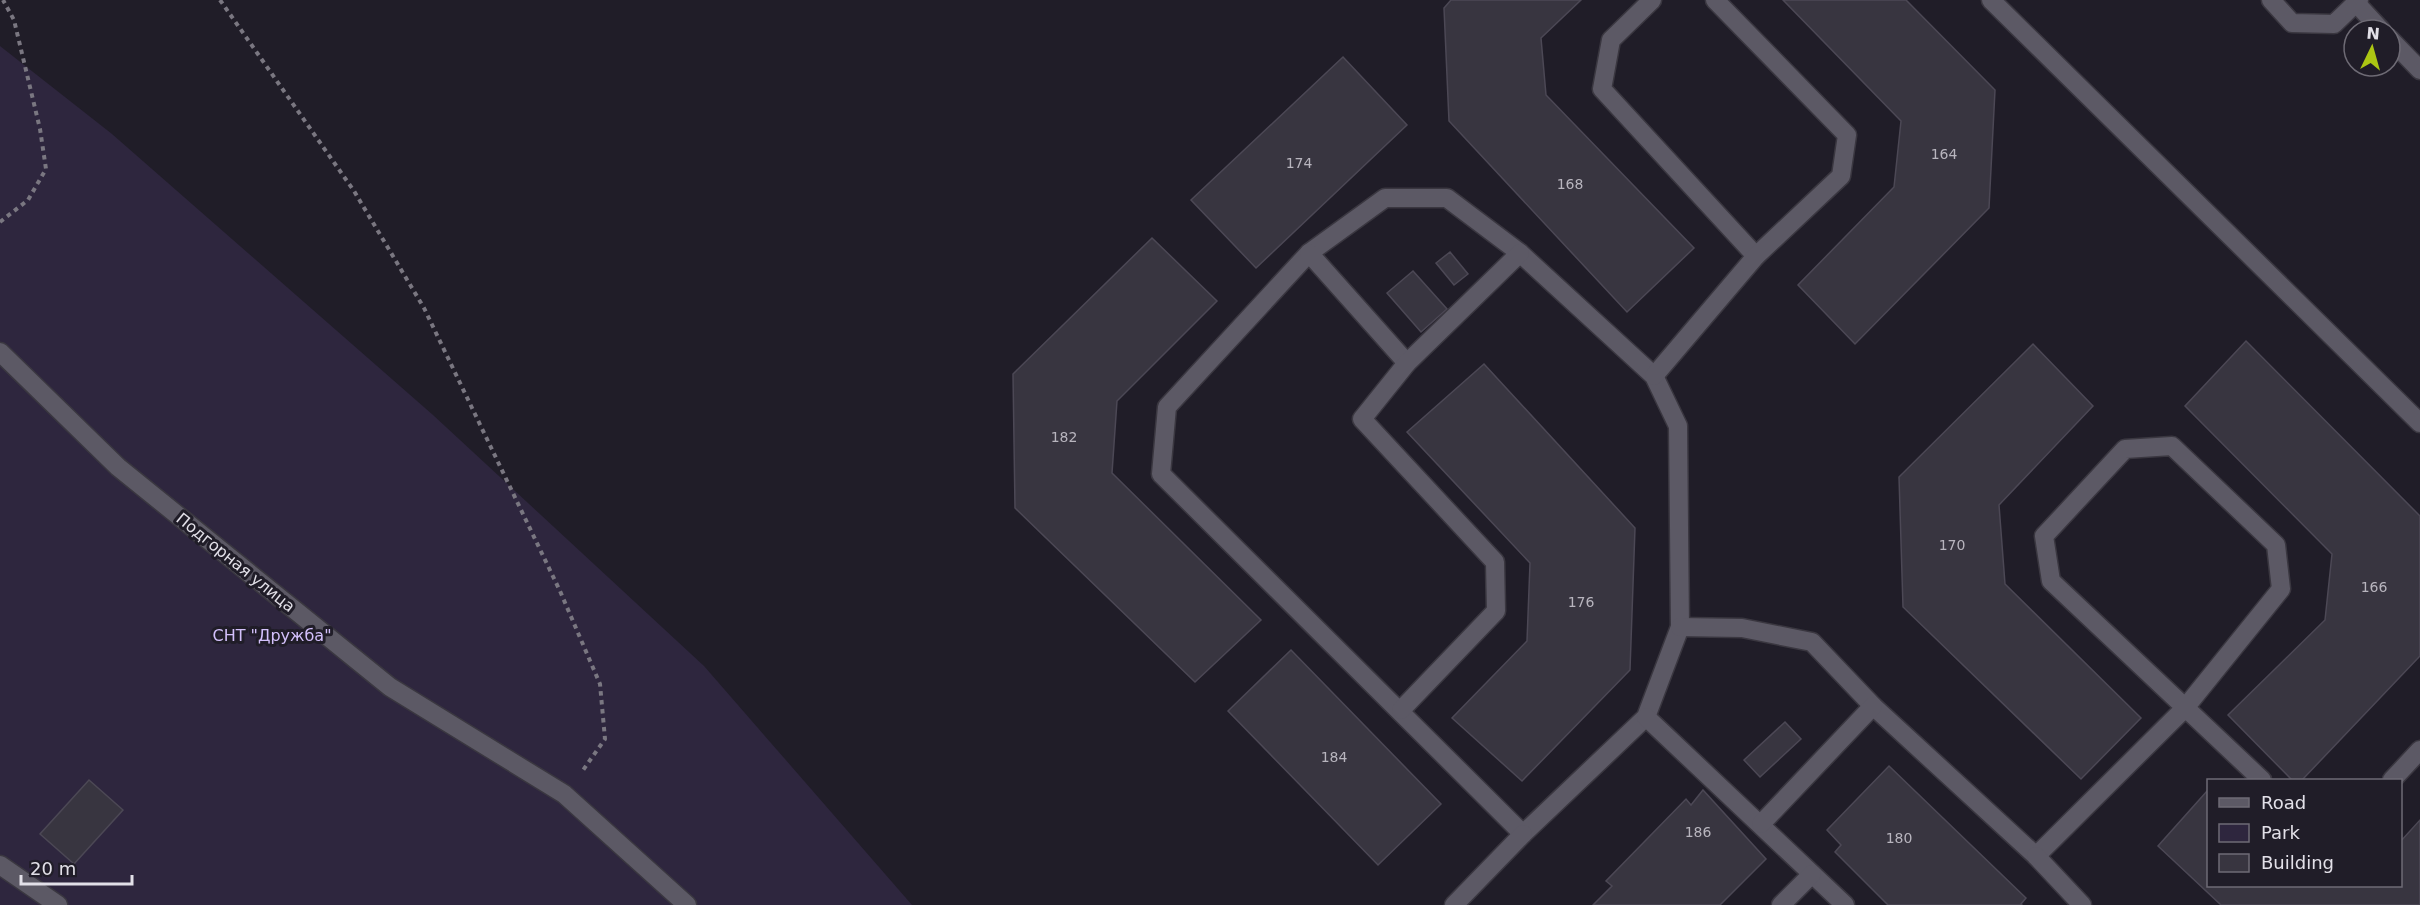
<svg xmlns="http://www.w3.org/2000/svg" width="2420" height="905" font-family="'DejaVu Sans',sans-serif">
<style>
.green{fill:#2e263e}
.building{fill:#383540;stroke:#4c4855;stroke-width:1.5}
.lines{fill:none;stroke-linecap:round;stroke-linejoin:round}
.minor-casing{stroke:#3a3740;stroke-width:21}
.path{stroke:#7a7781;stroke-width:4;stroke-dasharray:4.5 4.5;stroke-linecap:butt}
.minor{stroke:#5c5965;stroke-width:18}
.labels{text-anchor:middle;stroke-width:6;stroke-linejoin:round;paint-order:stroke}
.number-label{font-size:14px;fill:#b8b5be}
.street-label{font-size:16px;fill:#e2e0e8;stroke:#201d28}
.park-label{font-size:16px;fill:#d3c0fb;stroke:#201d28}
</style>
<rect width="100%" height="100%" fill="#201d28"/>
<path class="green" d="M0 46 112 134 433 415 704 666 912 905H0Z"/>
<g class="building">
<path d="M1451 0H1581L1541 38 1546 95 1694 248 1627 312 1449 121 1444 8Z"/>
<path d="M1783 0H1906L1995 90 1989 208 1855 344 1798 285 1894 187 1901 121Z"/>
<path d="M1343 57 1407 125 1256 268 1191 200Z"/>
<path d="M1152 238 1217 301 1117 401 1112 473 1261 620 1195 682 1015 508 1013 374Z"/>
<path d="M1450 252 1468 274 1454 285 1436 263Z"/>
<path d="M1413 271 1447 309 1421 332 1387 293Z"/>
<path d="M2246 341 2420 516V656L2302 780H2292L2228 715 2325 620 2332 554 2185 406Z"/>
<path d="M2033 344 2093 406 1999 505 2005 584 2141 718 2081 779 1903 607 1899 477Z"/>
<path d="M1484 364 1635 528 1630 670 1522 781 1452 718 1527 641 1530 563 1407 432Z"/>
<path d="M1291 650 1441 804 1378 865 1228 711Z"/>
<path d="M1785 722 1801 739 1760 777 1744 760Z"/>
<path d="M1889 766 2026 898 2021 904 2022 905H1888L1835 852 1841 845 1827 830Z"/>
<path d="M89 780 123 810 74 864 40 834Z"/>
<path d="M1703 790 1766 859 1720 905H1593L1612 886 1606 881 1686 799 1691 805Z"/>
<path d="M2208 790V886H2400V842L2420 820V905H2221L2158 846Z"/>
</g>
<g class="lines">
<defs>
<g id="minor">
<path d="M1652 0 1611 40 1602 89 1756 256"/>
<path d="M1991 0 2420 423"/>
<path d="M2271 0 2292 23 2334 24 2359 0"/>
<path d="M2356 3 2381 30"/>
<path d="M2390 39 2420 70"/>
<path d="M1385 198H1447L1520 253 1654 376 1678 426 1680 627 1646 717 1523 834 1161 474 1167 407 1309 253Z"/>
<path d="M1309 253 1407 363"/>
<path d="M0 352 118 467 390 687 564 794 687 905"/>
<path d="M1654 376 1756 256 1841 176 1847 135 1715 0"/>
<path d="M1680 627 1742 628 1812 642 1873 706 2036 856 2185 708 2281 589 2276 545 2172 446 2125 449 2044 536 2051 581 2262 780"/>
<path d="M1401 710 1496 611 1495 562 1362 419 1407 363 1520 253"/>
<path d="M1646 717 1845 905"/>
<path d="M2392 780 2420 750"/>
<path d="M1761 824 1873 706"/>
<path d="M2036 856 2082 905"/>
<path d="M0 865 58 905"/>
<path d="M1454 905 1523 834"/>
<path d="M1781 905 1812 874"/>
</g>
</defs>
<use href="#minor" class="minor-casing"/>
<g class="path">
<path d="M220 0 354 191 424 308 560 591 600 684 605 739 581 773"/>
<path d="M0 222 28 200 46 169 40 129 14 20 3 0"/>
</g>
<use href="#minor" class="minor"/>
</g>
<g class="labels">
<g class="number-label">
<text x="1944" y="159">164</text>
<text x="1299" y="168">174</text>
<text x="1570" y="189">168</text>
<text x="1064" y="442">182</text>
<text x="1952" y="550">170</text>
<text x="2374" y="592">166</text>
<text x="1581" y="607">176</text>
<text x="1334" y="762">184</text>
<text x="1698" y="837">186</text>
<text x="1899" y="843">180</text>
</g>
<g class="street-label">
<text transform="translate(236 562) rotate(39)" y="6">Подгорная улица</text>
</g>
<g class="park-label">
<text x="272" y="641">СНТ "Дружба"</text>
</g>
</g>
<rect x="2207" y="779" width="195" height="108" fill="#201d28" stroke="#6e6b75" stroke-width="1.5"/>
<rect x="2219" y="798" width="30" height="9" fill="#5c5965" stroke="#6e6b75" stroke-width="1.5"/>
<text x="2261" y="809" font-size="18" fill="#e2e0e8">Road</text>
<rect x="2219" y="824" width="30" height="18" fill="#2e263e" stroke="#6e6b75" stroke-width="1.5"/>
<text x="2261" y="839" font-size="18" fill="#e2e0e8">Park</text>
<rect x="2219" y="854" width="30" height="18" fill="#383540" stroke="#6e6b75" stroke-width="1.5"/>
<text x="2261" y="869" font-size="18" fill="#e2e0e8">Building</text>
<g transform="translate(2372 48) rotate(5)"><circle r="28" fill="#201d28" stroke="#6e6b75" stroke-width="1.5"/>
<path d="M0-4.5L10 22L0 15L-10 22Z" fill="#acc613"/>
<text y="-9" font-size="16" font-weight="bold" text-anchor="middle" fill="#e2e0e8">N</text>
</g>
<path d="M21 875v9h111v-9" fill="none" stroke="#e2e0e8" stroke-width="3"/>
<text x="30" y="875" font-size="18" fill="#e2e0e8" stroke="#201d28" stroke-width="4.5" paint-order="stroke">20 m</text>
</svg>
